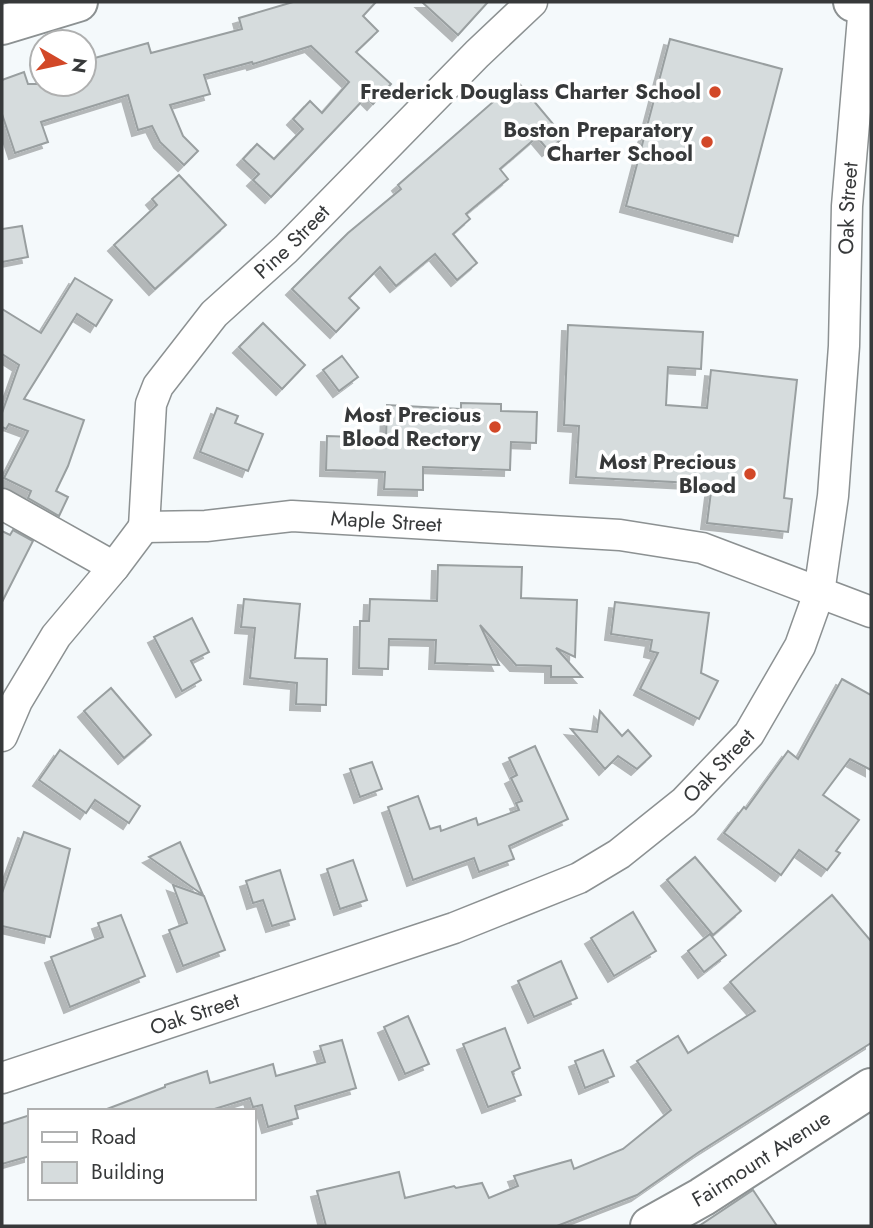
<svg xmlns="http://www.w3.org/2000/svg" width="873" height="1228" font-family="Jost,sans-serif">
<style>
.building{fill:#d6dcdd;stroke:#999fa0;stroke-width:2;filter:url(#shadow)}
.lines{fill:none;stroke-linecap:round;stroke-linejoin:round}
.street-casing{stroke:#8c9192;stroke-width:33}
.secondary-casing{stroke:#8c9192;stroke-width:42}
.primary-casing{stroke:#8c9192;stroke-width:42}
.street{stroke:#fff;stroke-width:30}
.secondary{stroke:#fff;stroke-width:38}
.primary{stroke:#fff;stroke-width:38}
.poi-dot{fill:#d24828;stroke:#fff;stroke-width:2.5}
.labels{text-anchor:middle;stroke-width:7;stroke-linejoin:round;paint-order:stroke}
.poi-label{font-size:21px;font-weight:bold;fill:#37393a;stroke:#fff;text-anchor:end}
.street-label{font-size:21px;fill:#37393a;stroke:#fff}
</style>
<defs>
<filter id="shadow"><feDropShadow dx="-6" dy="6" stdDeviation="0" flood-color="#0004"/></filter>
</defs>
<rect width="100%" height="100%" fill="#f4f9fb"/>
<g class="building">
<path d="M293 2H376L363 16 378 31 356 52 391 84 373 104 366 97 271 197 253 180 259 174 243 159 257 144 274 159 303 129 293 119 310 101 322 113 349 82 311 46 253 64 252 62 204 75 210 94 170 105 183 136 198 151 184 165 160 142 152 126 138 130 128 95 41 122 48 142 15 153 2 114V80L24 72 28 84H84V61L148 43 151 53 242 29 239 18Z"/>
<path d="M422 2H488L458 35Z"/>
<path d="M670 39 782 69 738 236 626 206Z"/>
<path d="M517 81 564 137 548 150 537 137 500 169 508 179 466 214 470 219 453 234 477 263 457 280 435 254 396 286 380 267 349 298 359 308 336 332 292 289 348 233 401 189 398 185Z"/>
<path d="M179 175 226 225 155 289 114 245 157 205 152 199Z"/>
<path d="M22 226 28 257 2 262V229Z"/>
<path d="M75 278 112 300 96 326 77 314 24 399 84 420 68 466 56 491 68 497 59 516 28 498 31 491 4 478 28 431 9 424 6 429 2 427V413L19 365 2 354V309L41 333Z"/>
<path d="M263 323 305 365 282 389 239 347Z"/>
<path d="M568 325 703 332 701 369 668 367 666 405 707 408 711 370 797 380 784 498 792 499 788 532 707 523 712 484 576 477 579 426 564 425Z"/>
<path d="M342 356 358 377 339 391 323 370Z"/>
<path d="M461 403 501 404V411L537 412 536 443 511 442 510 470 423 467V490L384 489 385 472 326 470 327 436 386 438 387 405 461 409Z"/>
<path d="M217 408 238 416 235 423 263 434 248 471 200 452Z"/>
<path d="M13 530 33 541 2 602V531L10 535Z"/>
<path d="M438 565 522 567 521 598 577 600 575 657 556 648 582 677H551V666L516 665 480 625 499 665 435 663 436 640 389 639 388 669 359 668 360 621H369L370 599 437 601Z"/>
<path d="M244 599 300 604 295 658 327 659 326 705 296 704 297 683 250 678 255 628 241 627Z"/>
<path d="M615 602 709 613 701 673 718 681 699 719 640 689 658 653 650 651 652 640 611 634Z"/>
<path d="M192 618 209 652 191 661 201 680 182 691 154 637Z"/>
<path d="M842 679 871 695V770L850 759 823 795 859 820 836 851 840 853 827 870 799 850 781 875 724 833 744 807 746 809 788 751 798 759Z"/>
<path d="M111 688 151 735 124 758 84 711Z"/>
<path d="M600 711 622 736 628 730 651 756 637 769 618 756 605 769 571 729 597 732Z"/>
<path d="M535 746 568 819 509 846 514 859 479 872 474 858 413 880 388 807 418 796 430 829 440 826 441 831 476 818 478 825 519 810 516 803 522 801 511 778 517 775 509 758Z"/>
<path d="M60 750 140 806 129 823 95 800 86 813 39 780Z"/>
<path d="M372 762 382 789 360 797 350 769Z"/>
<path d="M24 832 70 849 50 937 2 926V893Z"/>
<path d="M180 842 203 895 149 857Z"/>
<path d="M695 857 741 911 713 935 667 880Z"/>
<path d="M353 860 367 900 340 909 327 869Z"/>
<path d="M280 870 295 919 272 926 263 900 253 903 246 881Z"/>
<path d="M173 885 204 896 225 950 183 966 169 930 187 923Z"/>
<path d="M832 895 871 941V1043L699 1152 637 1195 557 1226H326L317 1191 399 1172 405 1198 454 1186 456 1188 482 1183 489 1198 518 1186 514 1176 571 1160 574 1169 623 1149 671 1110 637 1061 678 1036 688 1053 755 1011 730 982Z"/>
<path d="M633 912 656 951 614 976 591 938Z"/>
<path d="M121 915 145 976 70 1007 51 957 103 937 98 923Z"/>
<path d="M710 934 726 955 704 972 688 951Z"/>
<path d="M561 961 577 998 534 1017 518 981Z"/>
<path d="M408 1016 429 1064 405 1074 384 1027Z"/>
<path d="M505 1028 520 1068 512 1072 521 1095 488 1107 463 1044Z"/>
<path d="M342 1040 356 1088 295 1106 298 1118 268 1127 262 1105 253 1107 250 1098 208 1111H107V1109L165 1087V1085L207 1071 210 1083 273 1064 276 1076 325 1062 320 1046Z"/>
<path d="M603 1050 614 1076 585 1088 575 1061Z"/>
<path d="M30 1115V1156L2 1164V1124Z"/>
<path d="M753 1190 777 1226H699Z"/>
</g>
<g class="lines">
<defs>
<g id="street">
<path d="M2 504 114 567"/>
<path id="s1" d="M144 527 206 526 292 516 620 535 702 548 871 612"/>
<path id="s2" d="M144 527 151 404 158 386 214 314 286 249 477 54 532 2"/>
<path d="M2 736 17 701 56 636 114 567 144 527"/>
<path id="s3" d="M2 1078 454 928 579 878 619 854 684 802 749 734 800 646 819 593 833 496 844 346 847 206 864 5"/>
</g>
<g id="secondary">
<path d="M2 25 78 2"/>
<path id="s4" d="M650 1226 702 1197 871 1088"/>
</g>
<path id="primary" d="M853 2 871 7"/>
</defs>
<use href="#street" class="street-casing"/>
<use href="#secondary" class="secondary-casing"/>
<use href="#primary" class="primary-casing"/>
<use href="#street" class="street"/>
<use href="#secondary" class="secondary"/>
<use href="#primary" class="primary"/>
</g>
<g class="poi-dot">
<circle cx="715" cy="92" r="7"/>
<circle cx="707" cy="142" r="7"/>
<circle cx="495" cy="427" r="7"/>
<circle cx="750" cy="474" r="7"/>
</g>
<g class="labels">
<g class="poi-label">
<text x="701" y="99">Frederick Douglass Charter School</text>
<text x="693" y="137">Boston Preparatory<tspan x="693" dy="24">Charter School</tspan></text>
<text x="481" y="422">Most Precious<tspan x="481" dy="24">Blood Rectory</tspan></text>
<text x="736" y="469">Most Precious<tspan x="736" dy="24">Blood</tspan></text>
</g>
<g class="street-label">
<text dy="7" stroke="none"><textPath href="#s3" startOffset="1379">Oak Street</textPath></text>
<text dy="7" stroke="none"><textPath href="#s2" startOffset="340">Pine Street</textPath></text>
<text dy="7" stroke="none"><textPath href="#s1" startOffset="243">Maple Street</textPath></text>
<text dy="7" stroke="none"><textPath href="#s3" startOffset="791">Oak Street</textPath></text>
<text dy="7" stroke="none"><textPath href="#s3" startOffset="203">Oak Street</textPath></text>
<text dy="7" stroke="none"><textPath href="#s4" startOffset="130">Fairmount Avenue</textPath></text>
</g>
</g>
<rect width="873" height="1228" fill="none" stroke="#37393a" stroke-width="7"/>
<rect x="28" y="1109" width="228" height="91" fill="#ffffff" stroke="#afb0b0" stroke-width="2"/>
<rect x="42" y="1132" width="35" height="10" fill="#ffffff" stroke="#afb0b0" stroke-width="2"/>
<text x="91" y="1144" font-size="21" fill="#37393a">Road</text>
<rect x="42" y="1162" width="35" height="21" fill="#d6dcdd" stroke="#afb0b0" stroke-width="2"/>
<text x="91" y="1179" font-size="21" fill="#37393a">Building</text>
<g transform="translate(63 63) rotate(99)"><circle r="33" fill="#ffffff" stroke="#afb0b0" stroke-width="2"/>
<path d="M0-5L12 26L0 18L-12 26Z" fill="#d24828"/>
<text y="-10" font-size="19" font-weight="bold" text-anchor="middle" fill="#37393a">N</text>
</g>
</svg>
